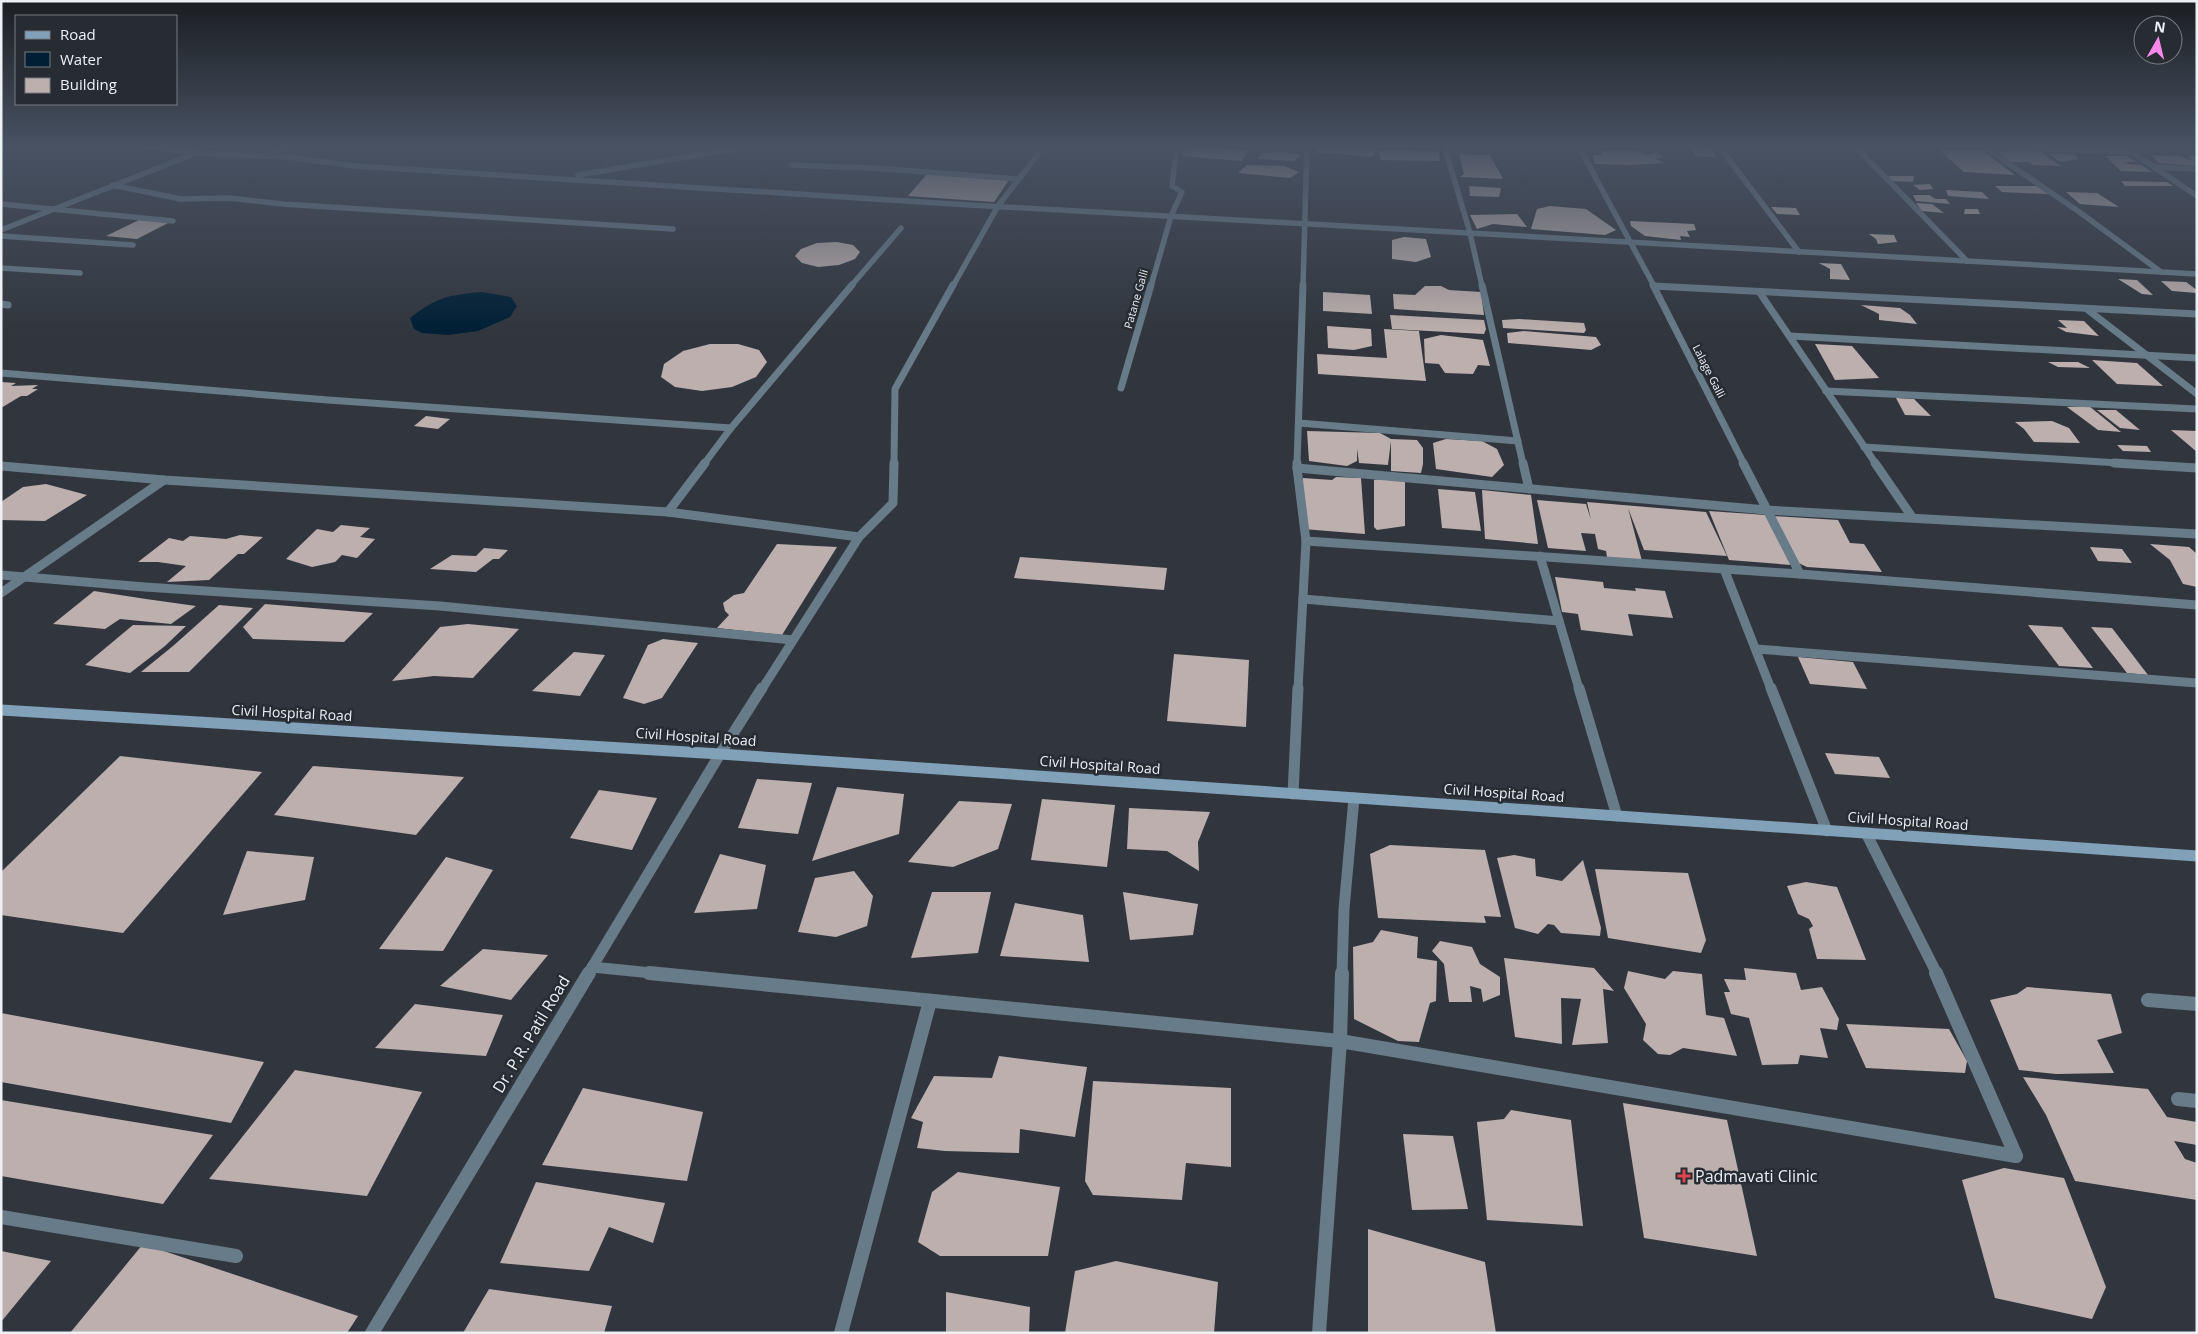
<svg xmlns="http://www.w3.org/2000/svg" width="2198" height="1334" font-family="'Open Sans',sans-serif">
<style>
.water{fill:#001f35}
.building{fill:#bcafad}
.lines{fill:none;stroke-linecap:round;stroke-linejoin:round}
.minor-far4{stroke:#677b89;stroke-width:5.5}
.minor-far3{stroke:#677b89;stroke-width:7}
.minor-far2{stroke:#677b89;stroke-width:9}
.minor-far1{stroke:#677b89;stroke-width:11}
.minor{stroke:#677b89;stroke-width:14}
.tertiary-far2{stroke:#677b89;stroke-width:5.5}
.tertiary-far1{stroke:#677b89;stroke-width:11}
.tertiary{stroke:#677b89;stroke-width:14}
.secondary{stroke:#81a1b8;stroke-width:11}
.health-dot{fill:#e0444e;stroke:#272c33;stroke-width:2}
.labels{text-anchor:middle;stroke-width:5;stroke-linejoin:round;paint-order:stroke}
.far-street-label{font-size:11px;fill:#edf0f5;stroke:#272c33}
.street-label{font-size:14px;fill:#edf0f5;stroke:#272c33}
.near-street-label{font-size:16px;fill:#edf0f5;stroke:#272c33}
.near-poi-label{font-size:16px;fill:#edf0f5;stroke:#272c33;text-anchor:start}
</style>
<rect width="100%" height="100%" fill="#31363e"/>
<path class="water" d="M482 292 511 297 517 306 510 317 478 331 448 335 422 333 414 329 410 318C437 297 448 295 482 292Z"/>
<g class="building">
<path d="M1321 145H1391V146L1376 149 1373 157 1317 152Z"/>
<path d="M1689 145H1711L1715 157 1696 156Z"/>
<path d="M1186 146 1222 148 1248 150 1242 161 1182 156Z"/>
<path d="M1394 150 1439 152 1440 161 1381 160 1378 152Z"/>
<path d="M1939 150H1982L2015 175 1964 172Z"/>
<path d="M1603 151H1637L1647 155 1657 152 1663 157 1656 159 1664 163 1632 165 1595 164 1593 155H1602Z"/>
<path d="M2017 151 2041 152 2061 166 2033 165 2029 162H2010L1998 152Z"/>
<path d="M1284 152 1301 155 1294 161 1258 159 1261 153Z"/>
<path d="M2055 153 2076 155 2079 159 2061 162 2048 154Z"/>
<path d="M1459 154 1490 155 1503 179 1460 177 1464 174Z"/>
<path d="M2151 155 2180 156 2190 160H2192L2187 156H2197V166L2159 163Z"/>
<path d="M2105 156H2126L2137 162H2123L2128 164 2141 165 2153 172 2121 171Z"/>
<path d="M1247 165 1284 166 1299 172 1290 178 1238 173Z"/>
<path d="M927 174 1009 180 994 202 908 196Z"/>
<path d="M1888 176H1914L1913 182 1892 181Z"/>
<path d="M2121 181 2167 182 2173 186H2125Z"/>
<path d="M1930 184 1933 189 1920 190 1913 185Z"/>
<path d="M1469 186 1501 188 1499 197 1470 196Z"/>
<path d="M1995 186H2037L2048 194 2002 192Z"/>
<path d="M1946 190 1982 192 1989 199 1948 196Z"/>
<path d="M2066 192 2097 193 2119 207 2080 204Z"/>
<path d="M1913 195H1929L1936 199H1946L1950 204 1916 201Z"/>
<path d="M1916 203 1932 204 1944 213 1922 211Z"/>
<path d="M1550 206 1586 209 1616 230 1605 235 1531 229 1537 209Z"/>
<path d="M1771 207 1796 208 1800 215 1777 214Z"/>
<path d="M1965 209H1978L1980 214H1964Z"/>
<path d="M1517 214 1527 227 1493 224 1477 229 1470 215Z"/>
<path d="M139 220 170 222 137 239 106 236Z"/>
<path d="M1630 221 1694 224 1696 230 1687 231 1690 237 1680 236 1681 240 1645 236 1631 226Z"/>
<path d="M1869 234 1894 235 1897 242 1878 244 1876 239Z"/>
<path d="M1404 237 1426 239 1431 257 1416 262 1392 259V240Z"/>
<path d="M837 242 853 245 860 252 855 259 839 265 818 267 802 263 795 256 801 249 817 243Z"/>
<path d="M1819 263 1841 264 1850 280 1830 279V269Z"/>
<path d="M2118 279 2137 280 2153 295 2142 294Z"/>
<path d="M2161 281 2186 282 2197 290V293L2172 291Z"/>
<path d="M1425 286H1441L1449 290 1481 292 1484 315 1394 309 1393 294 1415 295Z"/>
<path d="M1323 292 1370 295 1372 314 1323 311Z"/>
<path d="M1861 305 1900 308 1910 315 1917 324 1879 320V314Z"/>
<path d="M1390 315 1484 320 1486 329 1484 334 1392 329Z"/>
<path d="M1519 319 1584 323 1586 330 1584 333 1503 328 1502 320Z"/>
<path d="M2058 320 2084 321 2099 336 2066 332 2057 327 2067 328Z"/>
<path d="M1327 326 1371 329 1372 346 1354 350 1328 348Z"/>
<path d="M1384 329 1419 331 1426 381 1318 374 1317 354 1387 358Z"/>
<path d="M1524 331 1596 337 1601 345 1591 350 1508 343 1507 333Z"/>
<path d="M1441 335 1483 340 1490 366 1478 365 1473 374 1445 373 1439 364 1425 363 1424 339Z"/>
<path d="M710 344H738L759 350 767 362 756 377 732 387 702 391 675 387 661 377 664 364 683 351Z"/>
<path d="M1815 344 1852 346 1879 378 1835 380Z"/>
<path d="M2092 360 2137 363 2163 386 2117 384Z"/>
<path d="M2048 362H2078L2090 368 2058 367Z"/>
<path d="M1 382 16 383 11 386 38 385 32 389H38L27 396H21L1 408Z"/>
<path d="M1896 398 1914 399 1931 416 1905 415Z"/>
<path d="M2089 406 2121 432 2098 430 2067 407Z"/>
<path d="M2097 410H2116L2140 430 2120 428Z"/>
<path d="M426 416 450 419 438 429 414 426Z"/>
<path d="M2052 421 2069 428 2080 443 2034 442 2024 429 2015 422Z"/>
<path d="M2171 430 2197 431V452Z"/>
<path d="M1307 431 1380 433 1391 439 1417 440 1423 448V464L1421 473 1391 471V441L1388 465 1359 463 1357 449V461L1347 466 1309 461Z"/>
<path d="M1446 439 1482 441 1497 449 1504 465 1492 477 1436 469 1433 443Z"/>
<path d="M2117 445 2147 446 2151 452 2123 451Z"/>
<path d="M1336 477 1361 478 1365 534 1303 529V478L1332 480Z"/>
<path d="M1385 478 1405 480V526L1377 530 1374 527V480Z"/>
<path d="M46 484 87 495 45 521 1 520V502L23 487Z"/>
<path d="M1438 489 1475 492 1481 531 1442 528Z"/>
<path d="M1482 490 1531 495 1538 544 1485 539Z"/>
<path d="M1537 500 1586 504 1591 520 1587 502 1706 512 1727 556 1644 550 1628 508 1642 561 1607 557 1606 551 1598 549 1595 534 1581 533 1586 551 1548 548Z"/>
<path d="M1709 511 1766 515 1791 565 1729 560Z"/>
<path d="M1772 516 1838 520 1850 543 1864 544 1882 572 1807 567 1794 561Z"/>
<path d="M341 525 370 528 360 537 375 539 357 558 342 555 335 562 312 567 286 559 317 529 333 532Z"/>
<path d="M240 535 263 537 244 554H238L209 580 167 582 186 566 158 562H138L169 538 183 541 190 536 226 539Z"/>
<path d="M777 544 837 547 782 635 717 628 729 615 725 611 723 603 734 595 744 593Z"/>
<path d="M2150 544 2189 547 2197 554V587L2183 584 2170 560Z"/>
<path d="M2090 547 2122 549 2132 563 2098 561Z"/>
<path d="M484 548 508 550 499 559H493L476 572 430 569 452 555 476 556Z"/>
<path d="M1020 557 1167 568 1164 590 1014 578Z"/>
<path d="M1555 577 1603 582 1604 588 1636 591 1635 588 1665 591 1673 618 1628 614 1633 636 1581 630 1578 614 1562 612Z"/>
<path d="M94 591 146 599 196 606 171 624 120 619 105 629 53 624Z"/>
<path d="M265 604 373 613 344 642 253 639 243 627Z"/>
<path d="M219 605 253 608 189 672H141L173 646Z"/>
<path d="M468 624 519 629 473 678 434 676 392 681 440 627Z"/>
<path d="M133 625 186 626 165 646 130 673 85 665Z"/>
<path d="M2028 625 2062 627 2093 668 2059 666Z"/>
<path d="M2091 627 2112 628 2148 675 2127 673Z"/>
<path d="M663 639 698 643 662 698 644 704 623 698 648 645Z"/>
<path d="M574 652 605 655 580 696 532 691Z"/>
<path d="M1174 654 1249 660 1246 727 1167 721Z"/>
<path d="M1798 657 1853 662 1867 689 1810 684Z"/>
<path d="M1825 753 1879 757 1890 778 1835 774Z"/>
<path d="M120 756 262 772 123 933 1 915V872Z"/>
<path d="M313 766 464 777 416 835 274 815Z"/>
<path d="M757 779 812 783 798 834 738 828Z"/>
<path d="M837 787 904 794 899 834 812 861Z"/>
<path d="M599 790 657 798 632 850 570 838Z"/>
<path d="M1042 799 1115 805 1107 867 1031 860Z"/>
<path d="M959 801 1012 804 998 849 953 867 908 862Z"/>
<path d="M1129 808 1210 812 1198 842 1199 871 1167 851 1127 849Z"/>
<path d="M1390 845 1485 850 1501 917 1484 916 1486 923 1378 918 1370 854Z"/>
<path d="M247 851 314 857 305 900 223 915Z"/>
<path d="M720 854 766 865 757 909 694 913Z"/>
<path d="M1514 855 1535 859 1536 876 1562 881 1583 860 1601 928 1600 936 1561 933 1554 925 1548 924 1538 934 1515 928 1497 858Z"/>
<path d="M446 857 493 870 443 951 379 949Z"/>
<path d="M1595 869 1688 873 1706 940 1701 953 1608 938Z"/>
<path d="M854 871 873 896 867 926 836 937 798 932 815 878Z"/>
<path d="M1806 882 1837 887 1866 960 1817 959 1809 929 1813 926 1809 919 1798 914 1787 886Z"/>
<path d="M932 892H991L978 953 911 958Z"/>
<path d="M1123 892 1198 904 1193 935 1130 940Z"/>
<path d="M1015 903 1083 915 1089 962 1000 956Z"/>
<path d="M1381 930 1418 937 1417 958 1437 961 1436 1001 1430 1003 1419 1042 1398 1041 1354 1019 1353 947 1373 942Z"/>
<path d="M1440 941 1472 947 1480 964 1500 977V995L1483 1002 1481 989 1470 986 1472 1002H1449L1444 964 1432 951Z"/>
<path d="M483 949 548 955 511 1000 440 986Z"/>
<path d="M1504 958 1594 968 1614 991 1603 989 1608 1043 1572 1045 1581 999 1561 998 1562 1044 1515 1037Z"/>
<path d="M1744 968 1796 973 1801 990 1822 987 1839 1019 1837 1030 1820 1028 1828 1058 1800 1055 1798 1064 1762 1065 1749 1018 1731 1014 1724 992H1730L1724 979 1746 980Z"/>
<path d="M1628 971 1665 979 1673 971 1702 974 1706 1015 1724 1018 1737 1056 1683 1048 1670 1055 1658 1054 1643 1040 1646 1024 1624 988Z"/>
<path d="M2027 987 2111 994 2122 1033 2097 1040 2114 1073 2056 1074 2019 1070 1990 1000 2017 994Z"/>
<path d="M415 1004 503 1015 486 1056 375 1048Z"/>
<path d="M1 1013 264 1062 231 1123 1 1082Z"/>
<path d="M1846 1024 1949 1029 1967 1061 1965 1073 1866 1068Z"/>
<path d="M999 1056 1087 1067 1075 1137 1020 1129 1019 1153 945 1151 917 1148 923 1122 911 1118 934 1076 992 1078Z"/>
<path d="M295 1070 422 1092 367 1196 209 1179Z"/>
<path d="M2023 1077 2148 1089 2167 1117 2197 1122V1145L2174 1141 2185 1159 2197 1163V1200L2075 1181 2046 1115Z"/>
<path d="M1093 1081 1231 1088V1167L1186 1163 1182 1200 1093 1195 1085 1181Z"/>
<path d="M583 1088 703 1112 687 1181 542 1165Z"/>
<path d="M1 1100 213 1135 163 1204 1 1176Z"/>
<path d="M1623 1103 1727 1120 1757 1256 1644 1238Z"/>
<path d="M1511 1110 1571 1120 1583 1226 1487 1220 1477 1122 1504 1119Z"/>
<path d="M1403 1134 1453 1136 1468 1209 1412 1210Z"/>
<path d="M2004 1168 2064 1178 2106 1287 2092 1319 1995 1298 1962 1180Z"/>
<path d="M958 1172 1060 1187 1048 1256H940L918 1242 932 1192Z"/>
<path d="M536 1182 665 1203 653 1243 609 1227 589 1271 500 1263Z"/>
<path d="M1368 1229 1485 1262 1496 1333H1368Z"/>
<path d="M143 1244 358 1316 347 1333H70Z"/>
<path d="M1 1251 51 1261 1 1322Z"/>
<path d="M1116 1261 1218 1282 1214 1333H1065L1075 1271Z"/>
<path d="M489 1289 612 1306 604 1333H463Z"/>
<path d="M946 1292 1030 1307 1029 1333H946Z"/>
</g>
<g class="lines">
<g class="minor-far4">
<path d="M1444 145 1470 233 1482 286"/>
<path d="M1578 145 1654 286"/>
<path d="M1718 145 1799 252"/>
<path d="M1854 145 1967 261"/>
<path d="M1944 145 2131 152"/>
<path d="M1981 145 2078 211 2161 272"/>
<path d="M2127 149 2197 196"/>
<path d="M267 156 293 145"/>
<path d="M791 165 873 168 1019 179"/>
<path d="M2154 167 2197 169"/>
<path d="M112 185 181 199 230 198 283 204 673 229"/>
<path d="M1 204 173 221"/>
<path d="M1 236 133 245"/>
<path d="M1 268 80 273"/>
<path d="M851 286 901 228"/>
<path d="M953 286 998 206 1045 145"/>
<path d="M1151 286 1171 216 1182 192 1172 186 1177 145"/>
<path d="M1303 286 1307 145"/>
<path d="M1654 286H1661"/>
</g>
<g class="minor-far3">
<path d="M1482 285 1523 464"/>
<path d="M1653 285 1744 464"/>
<path d="M1654 286 2197 314"/>
<path d="M1760 293 1876 464"/>
<path d="M1 304 8 305"/>
<path d="M2088 310 2197 394"/>
<path d="M1790 336 2197 358"/>
<path d="M1 373 328 400 731 428"/>
<path d="M1121 388 1151 285"/>
<path d="M1826 391 2197 409"/>
<path d="M1299 423 1518 441"/>
<path d="M1864 447 2134 464"/>
<path d="M704 464 731 428 852 285"/>
<path d="M894 464 895 389 953 285"/>
<path d="M1297 464 1303 285"/>
</g>
<g class="minor-far2">
<path d="M1297 463V468L1766 510 2197 534"/>
<path d="M1523 463 1529 489"/>
<path d="M1743 463 1800 574"/>
<path d="M1875 463 1912 517"/>
<path d="M2114 463 2197 468"/>
<path d="M1 466 164 480 668 512 859 537 893 503 894 463"/>
<path d="M1297 468 1306 541 1298 689"/>
<path d="M668 512 705 463"/>
<path d="M1306 541 1800 574 2197 605"/>
<path d="M1540 556 1579 689"/>
<path d="M1724 569 1771 689"/>
<path d="M1 575 145 587 440 606 793 640"/>
<path d="M1 593 164 480"/>
<path d="M1303 599 1559 621"/>
<path d="M1756 649 2197 683"/>
<path d="M762 689 859 537"/>
</g>
<g class="minor-far1">
<path d="M1579 688 1617 816"/>
<path d="M1771 688 1827 831"/>
<path d="M720 754 762 688"/>
<path d="M1293 794 1298 688"/>
<path d="M1866 833 1937 974"/>
<path d="M592 967 662 974"/>
</g>
<g class="minor">
<path d="M649 973 1340 1041 2016 1156"/>
<path d="M1936 973 2016 1156"/>
<path d="M2148 1000 2197 1004"/>
<path d="M2178 1099 2197 1101"/>
<path d="M1 1217 236 1256"/>
<path d="M841 1333 930 1001"/>
</g>
<g class="tertiary-far2">
<path d="M133 145 193 152"/>
<path d="M185 145 196 153 288 157 355 166 953 204 2197 274"/>
<path d="M578 175 757 145"/>
<path d="M1 230 196 153"/>
</g>
<g class="tertiary-far1">
<path d="M588 974 720 754"/>
<path d="M1342 974 1344 909 1354 798"/>
</g>
<g class="tertiary">
<path d="M372 1333 589 973"/>
<path d="M1319 1333 1340 1041 1342 973"/>
</g>
<path class="secondary" d="M1 710 720 754 2197 856"/>
</g>
<linearGradient id="sky" x2="0" y2="1"><stop stop-color="#1b1e22"/><stop offset="0.44" stop-color="#485263"/><stop offset="1" stop-color="#485263" stop-opacity="0"/></linearGradient>
<rect width="2198" height="332" fill="url(#sky)"/>
<path class="health-dot" d="M1681.5 1168.5h5v5h5v5h-5v5h-5v-5h-5v-5h5z"/>
<g class="labels">
<g class="far-street-label">
<text transform="translate(1136 299) rotate(-74)" y="4">Patane Galli</text>
<text transform="translate(1709 371) rotate(63)" y="4">Lalage Galli</text>
</g>
<g class="street-label">
<text transform="translate(292 713) rotate(3)" y="5">Civil Hospital Road</text>
<text transform="translate(696 737) rotate(4)" y="5">Civil Hospital Road</text>
<text transform="translate(1100 765) rotate(4)" y="5">Civil Hospital Road</text>
<text transform="translate(1504 793) rotate(4)" y="5">Civil Hospital Road</text>
<text transform="translate(1908 821) rotate(4)" y="5">Civil Hospital Road</text>
</g>
<g class="near-street-label">
<text transform="translate(531 1034) rotate(-59)" y="6">Dr. P.R. Patil Road</text>
</g>
<g class="near-poi-label">
<text x="1695" y="1182">Padmavati Clinic</text>
</g>
</g>
<rect width="2198" height="1334" fill="none" stroke="#edf0f5" stroke-width="5"/>
<rect x="15" y="15" width="162" height="90" fill="#272c33" stroke="#767a81"/>
<rect x="25" y="31" width="25" height="8" fill="#81a1b8" stroke="#767a81"/>
<text x="60" y="40" font-size="15" fill="#edf0f5">Road</text>
<rect x="25" y="52" width="25" height="15" fill="#001f35" stroke="#767a81"/>
<text x="60" y="65" font-size="15" fill="#edf0f5">Water</text>
<rect x="25" y="78" width="25" height="15" fill="#bcafad" stroke="#767a81"/>
<text x="60" y="90" font-size="15" fill="#edf0f5">Building</text>
<g transform="translate(2158 40) rotate(8)"><circle r="24" fill="#272c33" stroke="#767a81"/>
<path d="M0-4L9 19L0 12L-9 19Z" fill="#f888eb"/>
<text y="-8" font-size="14" font-weight="bold" text-anchor="middle" fill="#edf0f5">N</text>
</g>
</svg>
